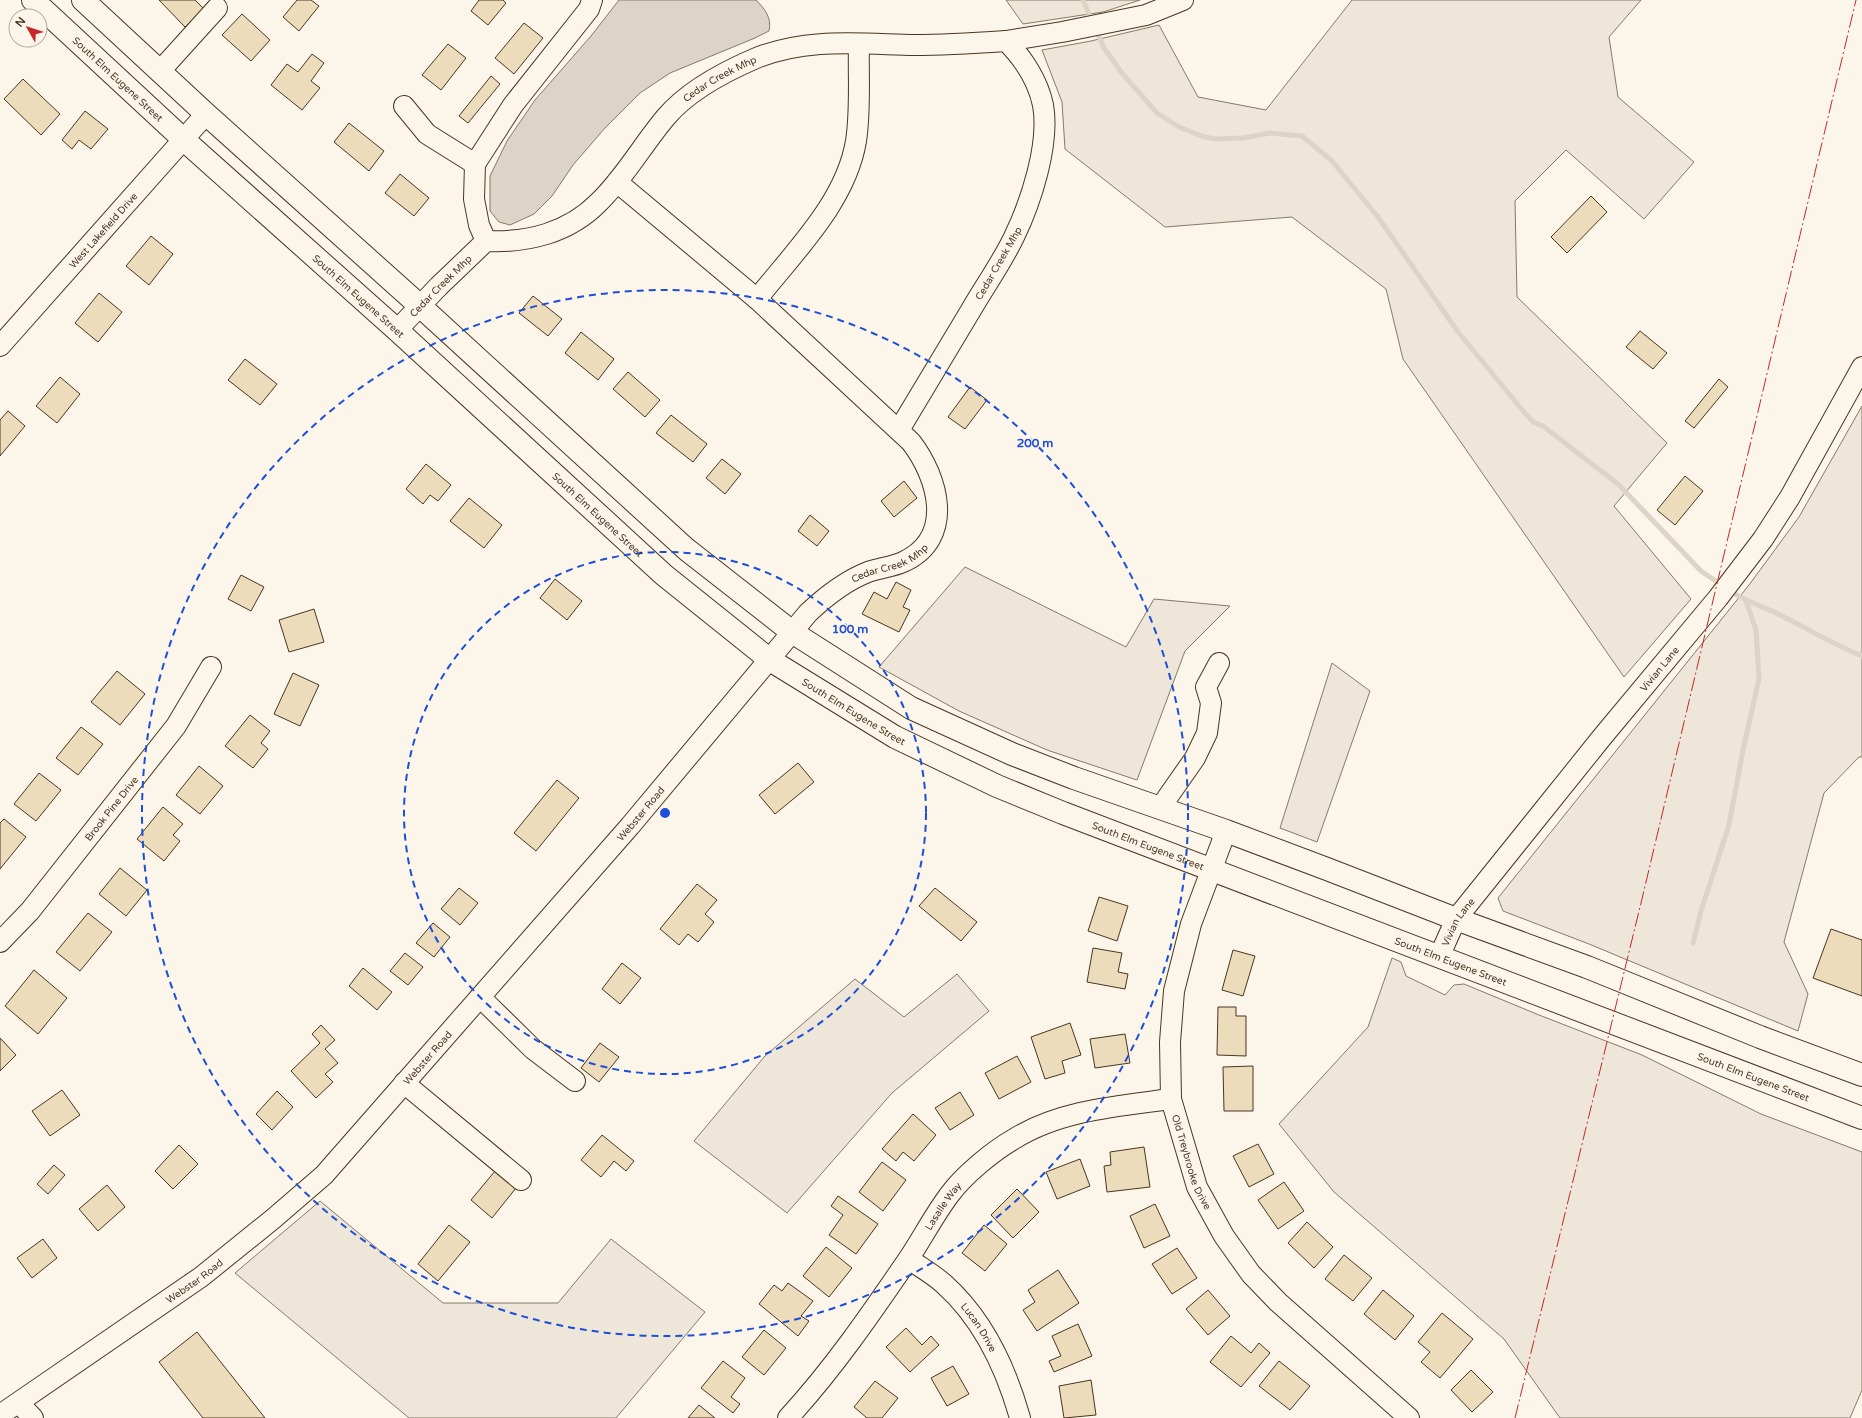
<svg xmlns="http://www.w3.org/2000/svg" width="1862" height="1418" font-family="'Varela Round',sans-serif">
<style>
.green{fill:#ede6d9;stroke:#887966}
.water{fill:#dcd4c6;stroke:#887966}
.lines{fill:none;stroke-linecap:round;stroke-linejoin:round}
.stream{stroke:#dcd4c6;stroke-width:5}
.building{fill:#ecdcbc;stroke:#4a3520}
.minor-casing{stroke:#4a3520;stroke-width:22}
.major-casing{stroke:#4a3520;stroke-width:24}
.minor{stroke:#fbf6e9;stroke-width:20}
.major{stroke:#fbf6e9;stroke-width:22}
.power{stroke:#c62828;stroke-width:1;stroke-dasharray:14 3 2 3;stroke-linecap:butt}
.ring{fill:none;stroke:#1d4ed8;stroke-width:2;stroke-dasharray:7 5}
.labels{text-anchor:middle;stroke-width:3;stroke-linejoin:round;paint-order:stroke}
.street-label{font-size:10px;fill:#4a3520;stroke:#fbf6e9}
.centre{fill:#1d4ed8;stroke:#fbf6e9;stroke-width:2}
.ring-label{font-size:12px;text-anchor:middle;font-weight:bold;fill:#1d4ed8;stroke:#fbf6e9;stroke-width:3;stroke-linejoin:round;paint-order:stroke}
</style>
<rect width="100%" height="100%" fill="#fbf6e9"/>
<g class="green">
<path d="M1006 0H1140L1103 12 1023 24Z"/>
<path d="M1352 0H1641L1609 37 1618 97 1694 162 1644 219 1566 150 1515 201 1517 297 1667 443 1614 506 1691 599 1624 677 1403 359 1386 289 1292 217 1165 227 1065 149 1062 102 1042 50 1091 41 1159 25 1198 97 1266 110Z"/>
<path d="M1862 406V757H1859L1824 793 1784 942 1808 994 1798 1031 1589 944 1503 911 1498 898 1749 585 1799 517Z"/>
<path d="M965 567 1126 647 1154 599 1230 606 1185 651 1137 780 1047 750 959 711 879 667Z"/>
<path d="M1332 663 1370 691 1317 842 1280 828Z"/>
<path d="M1392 958 1401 962 1406 976 1445 995 1454 985 1464 984 1539 1015 1642 1055 1761 1114 1862 1152V1390L1850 1418H1560L1504 1339 1334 1192 1279 1124 1368 1027Z"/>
<path d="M957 974 989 1011 892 1093 787 1213 694 1141 765 1056 855 979 904 1017Z"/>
<path d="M320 1201 443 1303H558L611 1239 705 1312 616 1418H409L235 1273Z"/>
</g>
<path class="water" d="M619 0H756C765 9 772 18 769 31L755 38 670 73 640 93 605 128 573 165 552 196 534 214 510 225 499 222 490 211V176L507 141 535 100 591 36Z"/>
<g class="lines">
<g class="stream">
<path d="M1083 0 1092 21"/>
<path d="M1096 30 1104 48 1121 72 1157 113 1179 127 1204 137 1216 139 1243 138 1270 133 1302 136 1332 161 1378 217 1458 332 1524 412 1533 422 1543 426 1619 485 1701 571 1723 586"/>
<path d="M1729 590C1744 601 1760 605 1776 613 1805 627 1832 644 1862 656"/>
<path d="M1693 943 1701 911 1729 825 1743 750 1759 679 1756 630 1746 601"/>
</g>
</g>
<g class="building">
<path d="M159 0H195L204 9 185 27Z"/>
<path d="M297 0H311L319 6 299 31 283 17Z"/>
<path d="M479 0H503L506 3 488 25 471 11Z"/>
<path d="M242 14 270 40 251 61 222 35Z"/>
<path d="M524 23 543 38 514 74 495 58Z"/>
<path d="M448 44 466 58 441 90 422 75Z"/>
<path d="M312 54 324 63 311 81 320 88 302 110 271 85 287 64 298 72Z"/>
<path d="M491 76 500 84 468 123 459 116Z"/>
<path d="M23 79 60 114 41 135 4 99Z"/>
<path d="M85 111 108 129 91 149 79 140 72 149 62 140Z"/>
<path d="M349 123 384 151 369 171 334 142Z"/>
<path d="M400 174 429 198 414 216 385 193Z"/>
<path d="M1591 196 1607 212 1567 253 1551 237Z"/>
<path d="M151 236 173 254 149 285 126 266Z"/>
<path d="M99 293 122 312 98 342 75 323Z"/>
<path d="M533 296 562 319 548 336 519 313Z"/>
<path d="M1640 331 1667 353 1653 369 1626 347Z"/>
<path d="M581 332 614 359 598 380 565 353Z"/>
<path d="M245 359 277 384 260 405 228 380Z"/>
<path d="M628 372 660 400 645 417 613 389Z"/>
<path d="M60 377 80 394 57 423 36 406Z"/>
<path d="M1719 379 1728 387 1694 428 1685 421Z"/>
<path d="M970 387 987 400 965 429 948 417Z"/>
<path d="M8 411 25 426 0 456V420Z"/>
<path d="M671 415 707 444 693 462 656 433Z"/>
<path d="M722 459 741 474 725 494 706 478Z"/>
<path d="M426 464 451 485 438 501 430 495 423 504 406 489Z"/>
<path d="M1685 476 1703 491 1675 525 1657 510Z"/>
<path d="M904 481 917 498 894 517 881 501Z"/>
<path d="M469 498 502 525 484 548 450 521Z"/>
<path d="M810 515 829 531 817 546 798 531Z"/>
<path d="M241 575 264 587 251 611 228 599Z"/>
<path d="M555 579 582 601 567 620 540 598Z"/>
<path d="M896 582 911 590 903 607 910 610 899 632 862 614 874 592 887 599Z"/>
<path d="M314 609 324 642 289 652 279 620Z"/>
<path d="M117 671 145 694 120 725 91 702Z"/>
<path d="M293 673 319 685 300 726 274 714Z"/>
<path d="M250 715 270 731 261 743 268 749 253 768 225 746Z"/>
<path d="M81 727 103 744 78 775 56 758Z"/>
<path d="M798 763 814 782 775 814 759 795Z"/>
<path d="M199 766 223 786 200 814 176 795Z"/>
<path d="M39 773 61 790 36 821 14 804Z"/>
<path d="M557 780 579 798 536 851 514 833Z"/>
<path d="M163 807 183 824 173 835 180 841 164 861 137 839Z"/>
<path d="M4 819 26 837 0 869V823Z"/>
<path d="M120 868 147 890 126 916 99 894Z"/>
<path d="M697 884 717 900 705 914 714 922 698 942 688 934 679 945 660 929Z"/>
<path d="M459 888 478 903 460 925 441 909Z"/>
<path d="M935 888 977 922 961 941 919 906Z"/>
<path d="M1099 897 1128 906 1117 941 1088 931Z"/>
<path d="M88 913 112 932 80 971 56 952Z"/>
<path d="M433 923 450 937 434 957 416 943Z"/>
<path d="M1831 929 1862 940V996L1813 978Z"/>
<path d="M1093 948 1122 953 1118 972 1128 974 1125 989 1087 982Z"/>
<path d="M1233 950 1255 956 1243 996 1222 990Z"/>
<path d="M405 953 423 967 408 985 390 971Z"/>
<path d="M622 963 641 978 620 1004 602 989Z"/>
<path d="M363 968 392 992 377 1010 349 986Z"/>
<path d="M34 970 67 998 38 1034 5 1006Z"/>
<path d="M1218 1007H1236V1016H1246V1056L1217 1055Z"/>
<path d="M1070 1023 1081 1055 1062 1061 1065 1073 1045 1079 1031 1037Z"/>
<path d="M321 1025 335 1040 325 1049 338 1063 325 1074 333 1082 316 1098 291 1071 320 1043 312 1034Z"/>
<path d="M1125 1034 1130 1063 1095 1068 1090 1039Z"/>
<path d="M0 1038 16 1055 0 1071Z"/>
<path d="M600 1043 619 1057 599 1082 581 1068Z"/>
<path d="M1017 1056 1031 1082 999 1099 985 1073Z"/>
<path d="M1253 1066V1111H1224L1223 1067Z"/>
<path d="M62 1090 80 1115 50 1136 32 1111Z"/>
<path d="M277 1091 293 1107 272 1130 256 1114Z"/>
<path d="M960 1092 974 1115 950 1130 935 1108Z"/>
<path d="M913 1114 936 1135 914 1161 903 1152 896 1161 882 1149Z"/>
<path d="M602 1135 634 1161 626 1171 614 1161 601 1177 581 1160Z"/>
<path d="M1258 1144 1274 1174 1249 1187 1233 1156Z"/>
<path d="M179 1145 198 1164 173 1189 155 1171Z"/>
<path d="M1144 1147 1150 1187 1107 1192 1104 1166 1111 1165 1110 1152Z"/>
<path d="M1080 1159 1090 1186 1057 1199 1046 1172Z"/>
<path d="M882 1162 906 1180 883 1211 859 1192Z"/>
<path d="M54 1165 65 1175 48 1194 37 1184Z"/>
<path d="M495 1171 516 1188 492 1218 471 1200Z"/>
<path d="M1284 1182 1304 1211 1278 1229 1258 1200Z"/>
<path d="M107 1185 125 1207 98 1231 79 1209Z"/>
<path d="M1017 1189 1039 1212 1013 1238 991 1215Z"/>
<path d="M838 1196 878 1224 856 1254 829 1235 843 1215 831 1206Z"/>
<path d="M1155 1204 1170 1236 1144 1248 1130 1216Z"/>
<path d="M1307 1222 1333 1247 1314 1268 1288 1243Z"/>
<path d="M449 1225 470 1242 438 1281 418 1264Z"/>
<path d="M984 1225 1007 1244 985 1271 962 1253Z"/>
<path d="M43 1239 57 1258 32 1278 17 1258Z"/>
<path d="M826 1247 852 1268 829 1297 803 1276Z"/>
<path d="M1177 1248 1197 1278 1172 1294 1152 1264Z"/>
<path d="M1344 1255 1372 1278 1353 1301 1325 1279Z"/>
<path d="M1058 1270 1079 1303 1037 1331 1023 1310 1035 1302 1028 1290Z"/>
<path d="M788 1283 813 1301 801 1316 809 1321 798 1336 759 1304 774 1285 782 1291Z"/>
<path d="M1208 1290 1230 1316 1208 1335 1186 1309Z"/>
<path d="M1383 1290 1414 1316 1395 1340 1364 1314Z"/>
<path d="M1442 1313 1473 1339 1440 1378 1421 1362 1430 1352 1418 1342Z"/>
<path d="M1078 1324 1092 1356 1054 1372 1049 1361 1061 1356 1052 1336Z"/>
<path d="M906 1328 922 1345 931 1336 939 1345 910 1372 886 1347Z"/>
<path d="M764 1330 786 1348 764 1375 742 1357Z"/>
<path d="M197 1332 265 1418H203L159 1362Z"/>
<path d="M1231 1336 1251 1353 1259 1343 1270 1353 1241 1387 1210 1362Z"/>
<path d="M723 1361 745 1378 731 1397 740 1404 733 1413 701 1388Z"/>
<path d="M1279 1361 1310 1386 1290 1410 1259 1386Z"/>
<path d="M953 1366 969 1394 947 1406 931 1378Z"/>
<path d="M1471 1370 1493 1392 1472 1412 1451 1390Z"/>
<path d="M1091 1380 1096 1415 1064 1418 1059 1386Z"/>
<path d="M875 1381 898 1398 882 1418H867L854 1407Z"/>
<path d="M699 1405 715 1418H688Z"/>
</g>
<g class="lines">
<defs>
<g id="minor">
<path d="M1006 41 1062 32 1146 15 1183 0"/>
<path d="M160 71 217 8"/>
<path d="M404 106 427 134 475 164"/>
<path d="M486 241 479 225 474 199 475 164 513 105 589 9 592 0"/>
<path d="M757 299C794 252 846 202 856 141 861 109 858 76 859 44"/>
<path id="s1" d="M397 330 439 286 486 241C527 243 569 233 599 202 625 177 643 144 666 117 688 91 724 72 754 59 806 37 861 44 915 45 945 45 976 43 1006 41 1023 58 1038 81 1043 105 1050 144 1031 202 1014 237 1002 262 985 286 971 310 947 350 923 390 899 430"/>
<path id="s2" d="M0 346 206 114"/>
<path d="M1160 808 1195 758 1207 733 1211 703 1206 687 1219 663"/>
<path id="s3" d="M1226 831 1191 924 1174 991 1170 1042 1171 1099 1197 1187 1224 1236 1251 1274 1278 1302 1409 1418"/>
<path id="s4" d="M0 942 30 911 176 726 211 667"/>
<path id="s5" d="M1439 957 1456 919 1603 736 1718 598 1763 539 1790 497 1862 367"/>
<path d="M480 997 533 1049 575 1081"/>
<path d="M404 1083 521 1180"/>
<path id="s6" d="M909 1259C920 1267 933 1274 944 1284 983 1319 1006 1368 1020 1418"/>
<path d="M19 1403 33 1418"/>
<path id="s7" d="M0 1415 201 1277 273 1219 324 1175 630 826 808 613C826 596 845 581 868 572 880 568 892 567 903 562 956 538 938 477 911 442L757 299 617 182"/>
<path id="s8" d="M788 1418C833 1369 870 1315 907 1261 922 1239 934 1215 950 1194 964 1175 993 1151 1014 1139 1060 1110 1119 1106 1171 1099"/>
</g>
<g id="major">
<path id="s9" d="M33 0 183 139 397 330 664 575 770 660 895 737 997 786 1063 813 1862 1118"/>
<path d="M83 0 206 114 419 305 686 549 792 632 911 708 1012 754 1074 778 1226 831 1327 869 1456 919 1587 967 1760 1037 1862 1075"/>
</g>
</defs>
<use href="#minor" class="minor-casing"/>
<use href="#major" class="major-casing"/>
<use href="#minor" class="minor"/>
<use href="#major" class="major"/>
<path class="power" d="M1515 1418 1641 903 1856 0"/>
</g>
<g class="ring">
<circle cx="665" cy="813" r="261"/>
<circle cx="665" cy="813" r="523"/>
</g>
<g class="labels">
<g class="street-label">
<text dy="4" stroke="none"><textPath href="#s9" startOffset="116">South Elm Eugene Street</textPath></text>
<text dy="4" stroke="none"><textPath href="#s1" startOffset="424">Cedar Creek Mhp</textPath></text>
<text dy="4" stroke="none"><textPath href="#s2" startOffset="155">West Lakefield Drive</textPath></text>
<text transform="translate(998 263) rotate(-60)" y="4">Cedar Creek Mhp</text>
<text dy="4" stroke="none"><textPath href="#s1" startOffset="62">Cedar Creek Mhp</textPath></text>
<text dy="4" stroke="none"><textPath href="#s9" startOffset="440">South Elm Eugene Street</textPath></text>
<text dy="4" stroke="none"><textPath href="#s9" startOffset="764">South Elm Eugene Street</textPath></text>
<text dy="4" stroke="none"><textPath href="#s7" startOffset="1242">Cedar Creek Mhp</textPath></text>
<text dy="4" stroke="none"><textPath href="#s5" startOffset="364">Vivian Lane</textPath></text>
<text dy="4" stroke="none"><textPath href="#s9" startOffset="1088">South Elm Eugene Street</textPath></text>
<text dy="4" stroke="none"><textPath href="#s4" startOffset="174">Brook Pine Drive</textPath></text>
<text dy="4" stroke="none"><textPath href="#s7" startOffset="884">Webster Road</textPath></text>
<text dy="4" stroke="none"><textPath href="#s9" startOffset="1412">South Elm Eugene Street</textPath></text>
<text dy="4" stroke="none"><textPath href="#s5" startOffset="40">Vivian Lane</textPath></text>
<text dy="4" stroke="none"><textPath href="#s9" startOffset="1736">South Elm Eugene Street</textPath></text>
<text dy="4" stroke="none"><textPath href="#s7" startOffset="560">Webster Road</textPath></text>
<text dy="4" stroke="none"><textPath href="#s9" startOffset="2060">South Elm Eugene Street</textPath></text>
<text dy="4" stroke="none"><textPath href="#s3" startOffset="343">Old Treybrooke Drive</textPath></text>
<text dy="4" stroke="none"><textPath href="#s8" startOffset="263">Lasalle Way</textPath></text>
<text dy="4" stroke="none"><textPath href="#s7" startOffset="236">Webster Road</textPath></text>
<text dy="4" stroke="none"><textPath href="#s6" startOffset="99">Lucan Drive</textPath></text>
</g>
</g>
<circle cx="665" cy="813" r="6" class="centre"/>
<g class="ring-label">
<text x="1035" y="447">200 m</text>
<text x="850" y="633">100 m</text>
</g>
<g transform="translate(28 28) rotate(309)"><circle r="19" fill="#fbf6e9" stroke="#b4a999"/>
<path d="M0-3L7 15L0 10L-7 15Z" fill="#c62828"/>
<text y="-6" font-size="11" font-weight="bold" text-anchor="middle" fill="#4a3520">N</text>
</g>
</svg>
